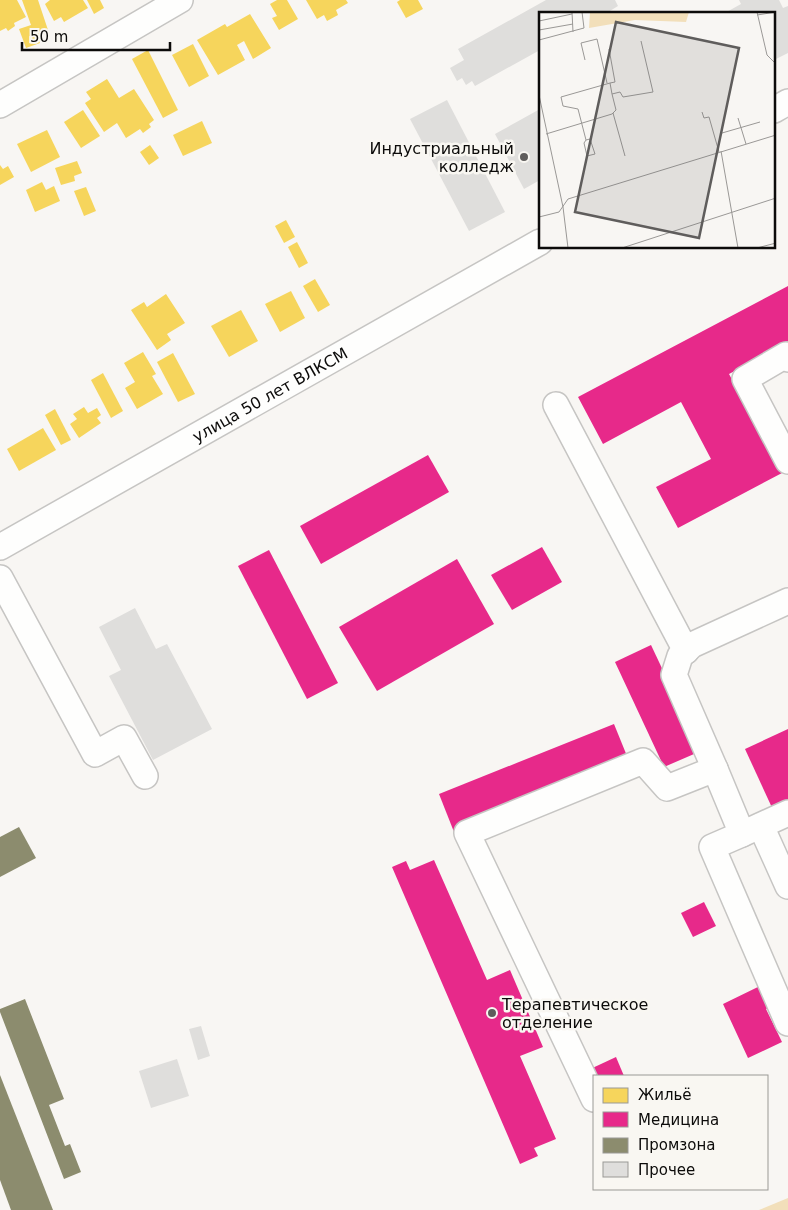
<svg xmlns="http://www.w3.org/2000/svg" width="788" height="1210" font-family="'DejaVu Sans',sans-serif">
<style>
.green{fill:#f2dfba}
.homes{fill:#f6d55c}
.health{fill:#e7298a}
.industry{fill:#8c8c6e}
.building{fill:#dfdedc}
.lines{fill:none;stroke-linecap:round;stroke-linejoin:round}
.minor-casing{stroke:#c6c5c3;stroke-width:28}
.minor{stroke:#fefefd;stroke-width:25}
.poi-dot{fill:#5f5d5c;stroke:#f9f7f2;stroke-width:2}
.labels{text-anchor:middle;stroke-width:5;stroke-linejoin:round;paint-order:stroke}
.poi-label{font-size:16px;fill:#0c0b0a;stroke:#f9f7f2;text-anchor:end}
.street-label{font-size:16px;fill:#0c0b0a;stroke:#f9f7f2}
.inset-road{fill:none;stroke:#9a9896;stroke-width:1}
.view{fill:#5f5d5c;fill-opacity:0.15;stroke:#5f5d5c;stroke-width:2.5}
.inset-edge{fill:none;stroke:#0c0b0a;stroke-width:2.5}
</style>
<rect width="100%" height="100%" fill="#f8f6f3"/>
<path class="green" d="M788 1198V1210H759Z"/>
<g class="homes">
<path d="M0 0H17L26 17 14 23 15 26 8 31 6 28 0 31Z"/>
<path d="M22 0H38L49 33 37 36 40 43 26 48 19 29 31 25Z"/>
<path d="M50 0H83L88 8 64 22 61 17 54 21 45 4Z"/>
<path d="M87 0H100L104 8 94 14Z"/>
<path d="M277 0H287L298 19 279 30 272 18 277 16 270 4Z"/>
<path d="M306 0H346L348 3 336 10 338 15 327 21 324 15 317 19Z"/>
<path d="M400 0H418L423 9 406 18 397 2Z"/>
<path d="M250 14 271 48 253 59 244 41 237 45 245 60 218 75 197 40 225 24 227 27Z"/>
<path d="M193 44 209 76 189 87 172 55Z"/>
<path d="M148 50 178 110 163 118 132 59Z"/>
<path d="M107 79 119 98 134 89 154 120 149 124 151 127 143 133 140 129 126 138 117 123 104 132 85 103 91 99 86 92Z"/>
<path d="M83 110 100 136 81 148 64 122Z"/>
<path d="M202 121 212 143 183 156 173 135Z"/>
<path d="M47 130 60 157 31 172 17 144Z"/>
<path d="M150 145 159 158 149 165 140 152Z"/>
<path d="M77 161 82 173 74 176 75 181 61 185 55 168Z"/>
<path d="M0 165 3 169 8 166 14 177 0 185Z"/>
<path d="M42 182 46 190 54 186 60 201 35 212 26 190Z"/>
<path d="M86 187 96 211 84 216 74 191Z"/>
<path d="M286 220 295 237 284 243 275 226Z"/>
<path d="M297 242 308 263 299 268 288 247Z"/>
<path d="M315 279 330 305 318 312 303 286Z"/>
<path d="M291 291 305 318 280 332 265 304Z"/>
<path d="M166 294 185 323 167 334 171 340 157 350 131 310 144 302 147 307Z"/>
<path d="M241 310 258 341 229 357 211 326Z"/>
<path d="M143 352 156 374 152 376 163 394 137 409 125 388 135 382 124 363Z"/>
<path d="M173 353 195 394 178 402 157 362Z"/>
<path d="M103 373 123 411 111 418 91 380Z"/>
<path d="M84 407 88 413 97 408 101 415 97 418 101 423 79 438 70 424 77 419 73 414Z"/>
<path d="M55 409 71 440 61 445 45 415Z"/>
<path d="M43 428 56 450 19 471 7 449Z"/>
</g>
<g class="health">
<path d="M788 286V343L729 374 782 473 678 528 656 487 711 459 681 402 603 444 578 397Z"/>
<path d="M428 455 449 492 321 564 300 526Z"/>
<path d="M542 547 562 582 512 610 491 575Z"/>
<path d="M269 550 338 683 307 699 238 566Z"/>
<path d="M457 559 494 624 377 691 339 627Z"/>
<path d="M651 645 701 751 664 767 615 662Z"/>
<path d="M614 724 629 761 454 832 439 794Z"/>
<path d="M788 729V806L774 812 745 749Z"/>
<path d="M434 860 487 980 510 970 543 1047 520 1056 556 1139 534 1148 538 1156 520 1164 392 867 406 861 410 870Z"/>
<path d="M704 902 716 926 693 937 681 913Z"/>
<path d="M762 985 772 1006 766 1009 782 1042 748 1058 723 1004Z"/>
<path d="M616 1057 624 1076H594L586 1071Z"/>
</g>
<g class="industry">
<path d="M19 827 36 858 0 877V837Z"/>
<path d="M25 999 64 1099 49 1105 65 1146 70 1144 81 1172 64 1179 0 1012V1009Z"/>
<path d="M0 1075 53 1210H11L0 1180Z"/>
</g>
<g class="building">
<path d="M546 0H615L618 6 605 14H540V50L475 86 472 81 466 85 462 78 457 81 450 68 464 60 458 49Z"/>
<path d="M739 0H779L783 8 788 6V53L774 60V14H723L741 4Z"/>
<path d="M447 100 505 212 469 231 410 119Z"/>
<path d="M540 109V180L524 189 495 134Z"/>
<path d="M135 608 156 649 167 644 212 729 153 760 109 676 121 670 99 627Z"/>
<path d="M201 1026 210 1056 198 1060 189 1029Z"/>
<path d="M177 1059 189 1096 151 1108 139 1071Z"/>
</g>
<g class="lines">
<defs>
<g id="minor">
<path d="M0 105 180 0"/>
<path d="M774 110 788 102"/>
<path d="M788 359 786 355 745 379 788 461"/>
<path d="M556 405 686 651"/>
<path id="s1" d="M0 547 540 242"/>
<path d="M0 578 95 754 124 738 145 776"/>
<path d="M715 769 742 834 788 813"/>
<path d="M761 826 788 886"/>
<path d="M742 834 712 847 788 1023"/>
<path d="M594 1099 467 833 643 761 667 788 715 769 674 675 680 656 692 645 788 601"/>
</g>
</defs>
<use href="#minor" class="minor-casing"/>
<use href="#minor" class="minor"/>
</g>
<g class="poi-dot">
<circle cx="524" cy="157" r="5"/>
<circle cx="492" cy="1013" r="5"/>
</g>
<g class="labels">
<g class="poi-label">
<text x="514" y="154">Индустриальный<tspan x="514" dy="18">колледж</tspan></text>
<text x="502" y="1010" text-anchor="start">Терапевтическое<tspan x="502" dy="18">отделение</tspan></text>
</g>
<g class="street-label">
<text dy="6" stroke="none"><textPath href="#s1" startOffset="310">улица 50 лет ВЛКСМ</textPath></text>
</g>
</g>
<g transform="translate(539 12)">
<rect width="236" height="236" fill="#f8f6f3"/>
<path d="M51 0H150L147 10 96 8 50 16Z" fill="#f2dfba"/>
<path class="inset-road" d="M33 0 34 20M218 0 228 43 237 52M218 3 237 0M0 9 33 2M0 18 34 12M0 28 45 16 43 0M70 37 76 70 71 71M46 48 42 31 58 27 68 71M0 83 24 195 29 236M163 100 165 106 170 105 180 140M74 101 86 144M199 106 207 132M183 121 221 110M7 122 73 102 77 98 73 82 81 80 84 85 114 80 102 29M47 128 45 131 48 144 56 142 51 127 47 128 39 97 24 94 22 85 71 71 73 82M182 139 199 236M0 205 20 200 29 187 237 123M83 236 237 186M218 236 237 231"/>
<path class="view" d="M77 10 200 36 160 226 36 200Z"/>
<rect width="236" height="236" class="inset-edge"/>
</g>
<rect x="593" y="1075" width="175" height="115" fill="#f9f7f2" stroke="#9a9995"/>
<rect x="603" y="1088" width="25" height="15" fill="#f6d55c" stroke="#9a9995"/>
<text x="638" y="1100" font-size="15" fill="#0c0b0a">Жильё</text>
<rect x="603" y="1112" width="25" height="15" fill="#e7298a" stroke="#9a9995"/>
<text x="638" y="1125" font-size="15" fill="#0c0b0a">Медицина</text>
<rect x="603" y="1138" width="25" height="15" fill="#8c8c6e" stroke="#9a9995"/>
<text x="638" y="1150" font-size="15" fill="#0c0b0a">Промзона</text>
<rect x="603" y="1162" width="25" height="15" fill="#dfdedc" stroke="#9a9995"/>
<text x="638" y="1175" font-size="15" fill="#0c0b0a">Прочее</text>
<path d="M22 42v8h148v-8" fill="none" stroke="#0c0b0a" stroke-width="2.5"/>
<text x="30" y="42" font-size="15" fill="#0c0b0a" stroke="#f9f7f2" stroke-width="4" paint-order="stroke">50 m</text>
</svg>
